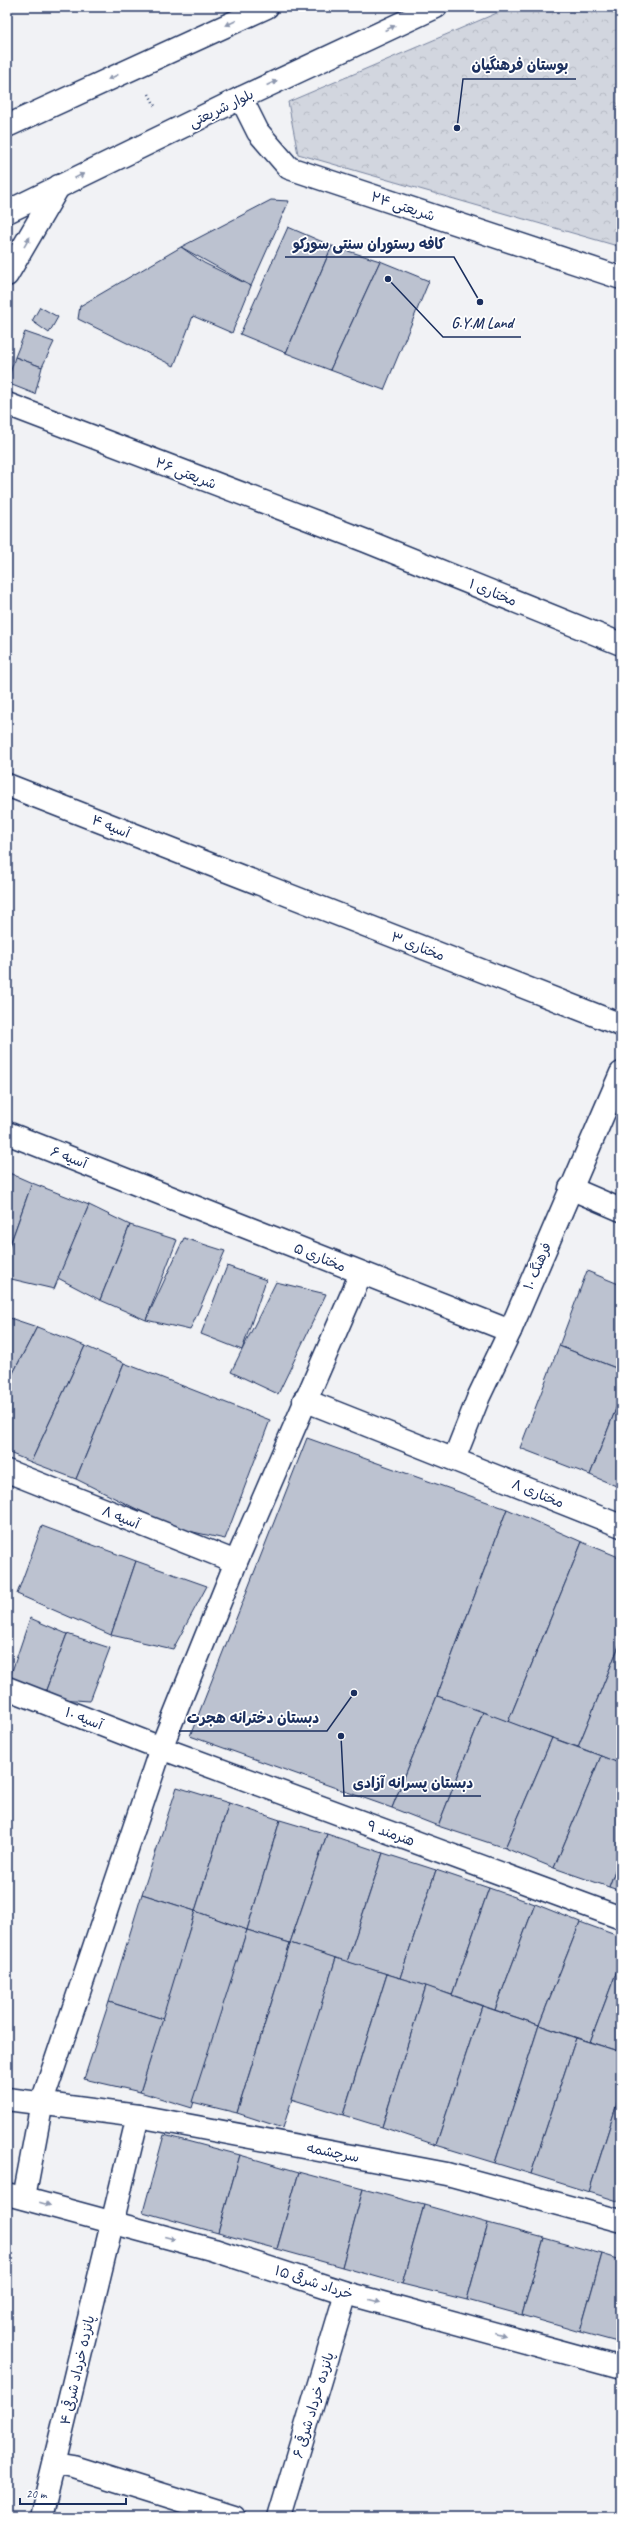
<svg xmlns="http://www.w3.org/2000/svg" width="628" height="2524" font-family="Caveat,'Playpen Sans Arabic',sans-serif">
<style>
.forest{fill:url(#forest-crowns);stroke:#76829e}
.building{fill:#bcc2d0;stroke:#1b2f5e}
.lines{fill:none;stroke-linecap:round;stroke-linejoin:round}
.street-casing{stroke:#1b2f5e;stroke-width:25}
.secondary-casing{stroke:#1b2f5e;stroke-width:25}
.path{stroke:#1b2f5e;stroke-width:2.5;stroke-dasharray:1 3;stroke-linecap:butt}
.street{stroke:#fff;stroke-width:22}
.secondary{stroke:#fff;stroke-width:22}
.oneway{fill:#8d97ae}
.labels{text-anchor:middle;stroke-width:3.5;stroke-linejoin:round;paint-order:stroke}
.street-label{font-size:14px;fill:#1b2f5e;stroke:#fff}
.leader{fill:none;stroke:#1b2f5e;stroke-width:1.5}
.callout-dot{fill:#1b2f5e;stroke:#fff;stroke-width:1.5}
.callout-label{font-size:15px;text-anchor:middle;font-weight:bold;fill:#1b2f5e;stroke:#fff;stroke-width:3.5;stroke-linejoin:round;paint-order:stroke}
</style>
<defs>
<pattern id="forest-crowns" width="20" height="18" patternUnits="userSpaceOnUse"><rect width="20" height="18" fill="#d2d6df"/><path d="M2 6a3 3 0 1 1 6 0M12 15a3 3 0 1 1 6 0" fill="none" stroke="#b4b8c2"/></pattern>
</defs>
<rect width="100%" height="100%" fill="#f1f2f5"/>
<filter id="ink" filterUnits="userSpaceOnUse"><feTurbulence type="fractalNoise" baseFrequency=".025" numOctaves="2"/><feDisplacementMap in="SourceGraphic" scale="8" xChannelSelector="R" yChannelSelector="G"/><feConvolveMatrix kernelMatrix="1 2 1 2 8 2 1 2 1" color-interpolation-filters="sRGB"/></filter>
<g filter="url(#ink)">
<path class="forest" d="M511 7H621V247L298 154 288 102Z"/>
<g class="building">
<path d="M271 200 289 201 251 286 181 247Z"/>
<path d="M288 227 332 246 286 353 240 334Z"/>
<path d="M332 246 380 261 330 370 286 353Z"/>
<path d="M181 247 204 263 251 286 232 333 193 316 174 366 78 319 80 306Z"/>
<path d="M380 261 429 281 384 390 330 370Z"/>
<path d="M40 307 58 317 49 333 32 321Z"/>
<path d="M25 332 54 342 42 367 15 357Z"/>
<path d="M15 357 42 367 35 394 7 383Z"/>
<path d="M7 1172 32 1183 7 1253Z"/>
<path d="M32 1183 89 1205 54 1289 7 1278V1253Z"/>
<path d="M89 1205 130 1225 100 1300 58 1278Z"/>
<path d="M130 1225 177 1240 146 1320 100 1300Z"/>
<path d="M184 1238 225 1251 190 1330 146 1320Z"/>
<path d="M227 1266 266 1280 242 1350 201 1334Z"/>
<path d="M587 1271 621 1285V1370L559 1346Z"/>
<path d="M276 1282 326 1294 278 1394 231 1372Z"/>
<path d="M7 1317 37 1327 7 1385Z"/>
<path d="M37 1327 85 1346 31 1462 7 1452V1385Z"/>
<path d="M85 1346 124 1363 76 1479 31 1462Z"/>
<path d="M559 1346 621 1370V1396L590 1475 520 1448Z"/>
<path d="M124 1363 270 1420 225 1539 175 1528 76 1479Z"/>
<path d="M621 1396V1488L590 1475Z"/>
<path d="M307 1438 507 1509 437 1696 392 1808 190 1736Z"/>
<path d="M507 1509 582 1542 508 1722 437 1696Z"/>
<path d="M42 1526 136 1561 111 1635 17 1594Z"/>
<path d="M582 1542 621 1558V1641L578 1747 508 1722Z"/>
<path d="M136 1561 207 1586 173 1649 111 1635Z"/>
<path d="M30 1618 67 1634 43 1698 8 1683Z"/>
<path d="M67 1634 110 1648 90 1701 43 1698Z"/>
<path d="M621 1641V1764L578 1747Z"/>
<path d="M437 1696 483 1712 438 1826 392 1808Z"/>
<path d="M483 1712 552 1738 505 1848 438 1826Z"/>
<path d="M552 1738 601 1756 554 1868 505 1848Z"/>
<path d="M601 1756 621 1764V1854L609 1887 554 1868Z"/>
<path d="M177 1787 229 1803 195 1911 142 1894Z"/>
<path d="M229 1803 280 1820 247 1930 195 1911Z"/>
<path d="M280 1820 327 1834 290 1943 247 1930Z"/>
<path d="M327 1834 383 1853 347 1962 290 1943Z"/>
<path d="M383 1853 436 1870 400 1978 347 1962Z"/>
<path d="M621 1854V1891L609 1887Z"/>
<path d="M436 1870 489 1888 452 1995 400 1978Z"/>
<path d="M489 1888 535 1904 495 2010 452 1995Z"/>
<path d="M142 1894 195 1911 163 2019 109 2002Z"/>
<path d="M535 1904 580 1922 539 2025 495 2010Z"/>
<path d="M195 1911 247 1930 192 2108 140 2092Z"/>
<path d="M580 1922 621 1937V1960L590 2042 539 2025Z"/>
<path d="M247 1930 290 1943 237 2113 192 2102Z"/>
<path d="M290 1943 336 1958 283 2128 237 2113Z"/>
<path d="M336 1958 387 1974 343 2115 291 2099Z"/>
<path d="M621 1960V2052L590 2042Z"/>
<path d="M387 1974 426 1986 382 2127 343 2115Z"/>
<path d="M426 1986 482 2006 436 2145 382 2127Z"/>
<path d="M109 2002 163 2019 140 2092 84 2079Z"/>
<path d="M482 2006 539 2025 495 2163 436 2145Z"/>
<path d="M539 2025 576 2038 531 2174 495 2163Z"/>
<path d="M576 2038 621 2052V2091L589 2192 531 2174Z"/>
<path d="M621 2091V2202L589 2192Z"/>
<path d="M164 2135 240 2155 218 2233 143 2212Z"/>
<path d="M240 2155 299 2172 277 2249 218 2233Z"/>
<path d="M299 2172 363 2189 342 2267 277 2249Z"/>
<path d="M363 2189 424 2205 402 2284 342 2267Z"/>
<path d="M424 2205 488 2223 467 2300 402 2284Z"/>
<path d="M488 2223 544 2238 522 2315 467 2300Z"/>
<path d="M544 2238 602 2254 580 2332 522 2315Z"/>
<path d="M602 2254 621 2260V2343L580 2332Z"/>
</g>
<g class="lines">
<defs>
<g id="street">
<path d="M241 98 258 132 289 168 621 278"/>
<path d="M7 275 59 186"/>
<path d="M7 404 366 541 621 644"/>
<path d="M7 785 621 1025"/>
<path d="M7 1133 510 1331"/>
<path d="M570 1188 621 1210"/>
<path d="M304 1400 621 1526"/>
<path d="M454 1459 479 1396 510 1331 621 1073"/>
<path d="M7 1471 236 1562"/>
<path d="M7 1688 161 1748 621 1918"/>
<path d="M7 2099 138 2116 447 2174 621 2221"/>
<path d="M7 2194 214 2250 346 2293 621 2368"/>
<path d="M24 2198 42 2102 161 1748 236 1562 361 1273"/>
<path d="M55 2464 74 2467 234 2517"/>
<path d="M41 2517 138 2116"/>
<path d="M279 2517 346 2293"/>
</g>
<g id="secondary">
<path d="M7 126 267 7"/>
<path d="M7 212 241 98 436 7"/>
</g>
</defs>
<use href="#street" class="street-casing"/>
<use href="#secondary" class="secondary-casing"/>
<path class="path" d="M149 94 155 106"/>
<use href="#street" class="street"/>
<use href="#secondary" class="secondary"/>
</g>
<defs><path id="oneway-solid" d="M-6-.8H1V-3.2L6.5 0L1 3.2V.8H-6Z"/></defs>
<g class="oneway">
<use href="#oneway-solid" transform="translate(231 23) rotate(155)"/>
<use href="#oneway-solid" transform="translate(390 28) rotate(-25)"/>
<use href="#oneway-solid" transform="translate(113 77) rotate(155)"/>
<use href="#oneway-solid" transform="translate(272 83) rotate(-25)"/>
<use href="#oneway-solid" transform="translate(79 176) rotate(-26)"/>
<use href="#oneway-solid" transform="translate(27 242) rotate(-60)"/>
<use href="#oneway-solid" transform="translate(45 2204) rotate(16)"/>
<use href="#oneway-solid" transform="translate(170 2238) rotate(15)"/>
<use href="#oneway-solid" transform="translate(375 2301) rotate(15)"/>
<use href="#oneway-solid" transform="translate(500 2334) rotate(15)"/>
</g>
</g>
<g class="labels">
<g class="street-label">
<text transform="translate(221 108) rotate(-26)" y="5">بلوار شریعتی</text>
<text transform="translate(403 206) rotate(18)" y="5">شریعتی ۲۴</text>
<text transform="translate(186 473) rotate(21)" y="5">شریعتی ۲۶</text>
<text transform="translate(493 592) rotate(22)" y="5">مختاری ۱</text>
<text transform="translate(111 826) rotate(22)" y="5">آسیه ۴</text>
<text transform="translate(418 946) rotate(21)" y="5">مختاری ۳</text>
<text transform="translate(69 1157) rotate(21)" y="5">آسیه ۶</text>
<text transform="translate(320 1257) rotate(22)" y="5">مختاری ۵</text>
<text transform="translate(537 1266) rotate(-67)" y="5">فرهنگ ۱۰</text>
<text transform="translate(538 1493) rotate(22)" y="5">مختاری ۸</text>
<text transform="translate(121 1517) rotate(22)" y="5">آسیه ۸</text>
<text transform="translate(84 1718) rotate(21)" y="5">آسیه ۱۰</text>
<text transform="translate(391 1833) rotate(20)" y="5">هنرمند ۹</text>
<text transform="translate(333 2152) rotate(11)" y="5">سرچشمه</text>
<text transform="translate(314 2282) rotate(18)" y="5">۱۵ خرداد شرقی</text>
<text transform="translate(77 2370) rotate(-77)" y="5">پانزده خرداد شرقی ۴</text>
<text transform="translate(313 2405) rotate(-73)" y="5">پانزده خرداد شرقی ۶</text>
</g>
</g>
<path class="leader" d="M457 128L463 79H576M480 302L454 257H285M388 279L443 337H521M354 1693L327 1731H179M341 1736L344 1796H481"/>
<g class="callout-dot">
<circle cx="457" cy="128" r="4"/>
<circle cx="480" cy="302" r="4"/>
<circle cx="388" cy="279" r="4"/>
<circle cx="354" cy="1693" r="4"/>
<circle cx="341" cy="1736" r="4"/>
</g>
<g class="callout-label">
<text x="520" y="70">بوستان فرهنگیان</text>
<text x="369" y="249">کافه رستوران سنتی سورکو</text>
<text x="482" y="328">G.Y.M Land</text>
<text x="253" y="1723">دبستان دخترانه هجرت</text>
<text x="413" y="1788">دبستان پسرانه آزادی</text>
</g>
<rect width="628" height="2524" fill="none" stroke="#fff" stroke-width="24"/>
<rect x="12" y="12" width="604" height="2500" fill="none" stroke="#1b2f5e" stroke-width="1.5" filter="url(#ink)"/>
<path d="M20 2498v6h106v-6" fill="none" stroke="#1b2f5e" stroke-width="2"/>
<text x="26" y="2498" font-size="12" fill="#1b2f5e" stroke="#ffffff" stroke-width="3" paint-order="stroke">20 m</text>
</svg>
